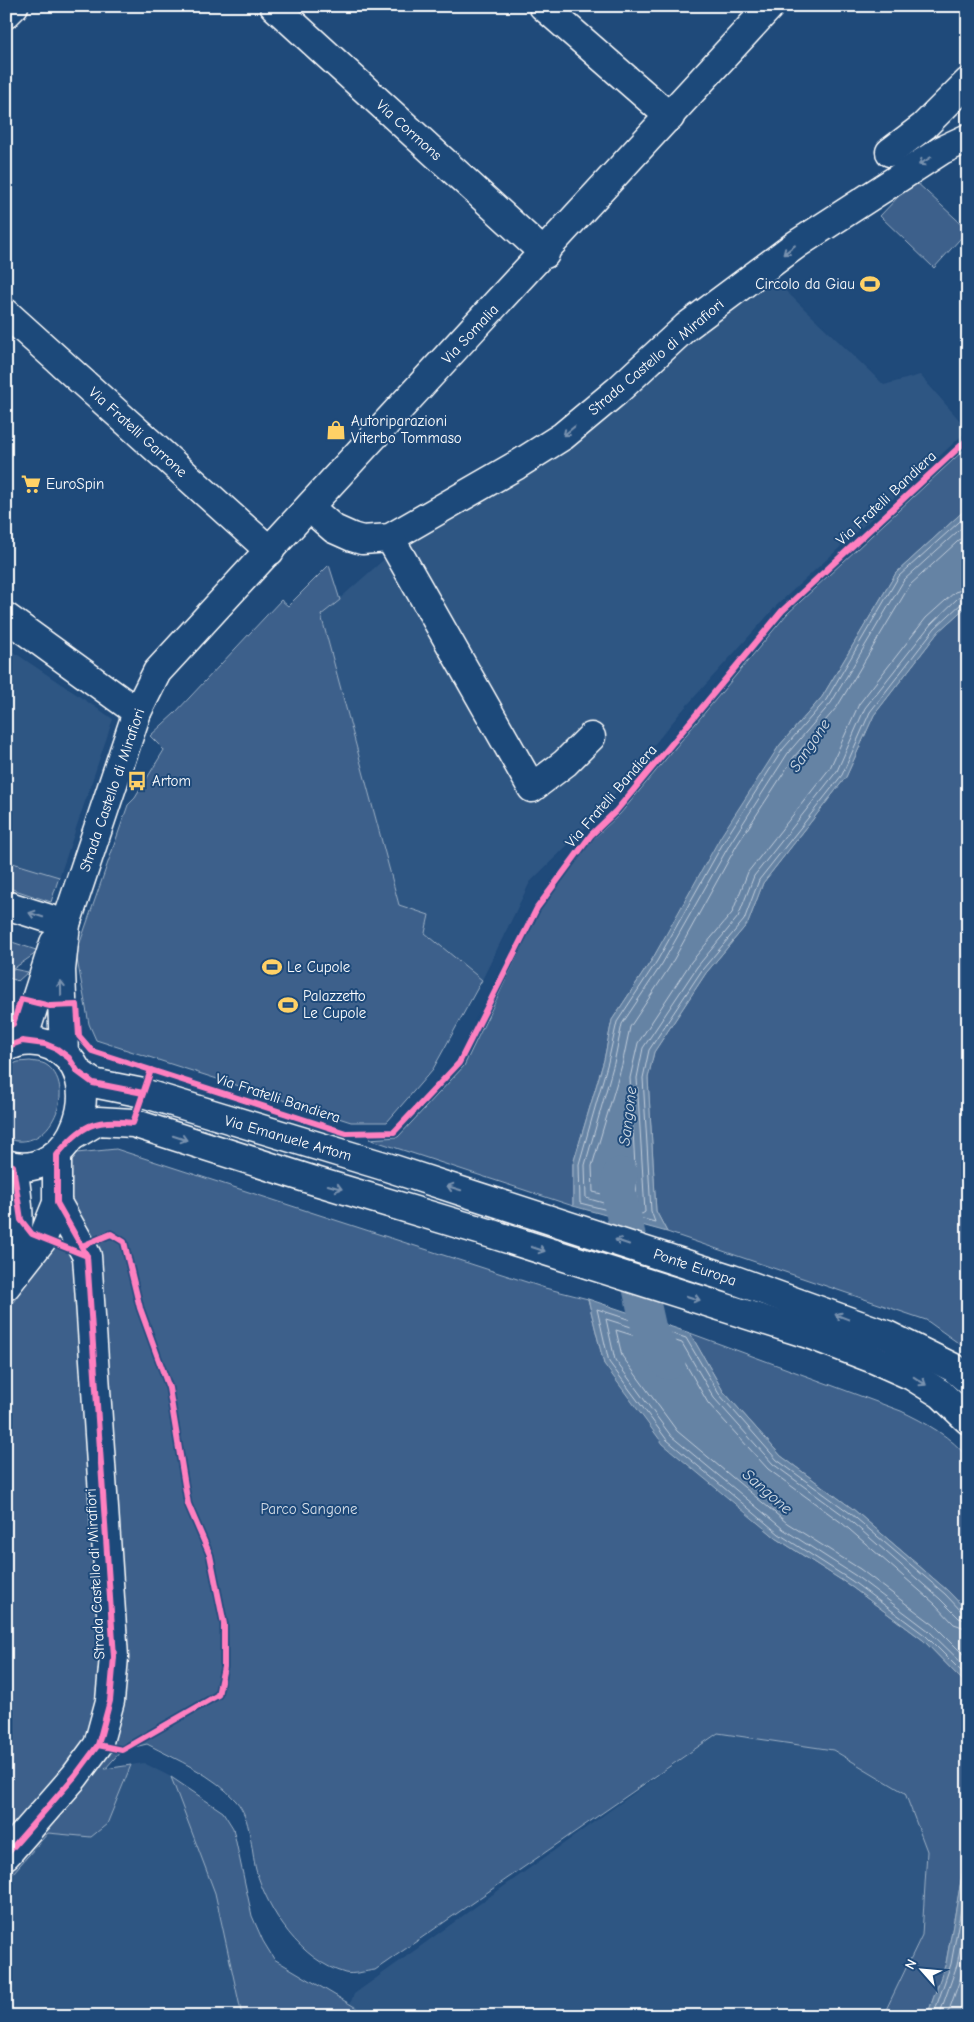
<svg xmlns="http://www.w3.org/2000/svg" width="974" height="2022" font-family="'Comic Neue',sans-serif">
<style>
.built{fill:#2e5683}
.green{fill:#3c618b;stroke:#9eb0c5}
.water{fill:#6583a4;stroke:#a3b5c8}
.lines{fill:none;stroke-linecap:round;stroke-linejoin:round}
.shore{stroke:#c1cddb;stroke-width:1}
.river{stroke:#6583a4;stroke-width:35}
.minor-casing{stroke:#fff;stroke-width:31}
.minor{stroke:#1f4a7a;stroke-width:28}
.cycleway-casing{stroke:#1f4a7a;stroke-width:9}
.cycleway{stroke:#ff80c0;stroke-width:6}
.oneway{stroke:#7992af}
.labels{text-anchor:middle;stroke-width:4;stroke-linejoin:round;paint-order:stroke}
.street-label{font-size:15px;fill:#fff;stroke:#1f4a7a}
.poi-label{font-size:15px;fill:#fff;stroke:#1f4a7a;text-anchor:start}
.park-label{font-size:15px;fill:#d8dfe8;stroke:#1f4a7a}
.water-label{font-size:16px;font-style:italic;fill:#d8e0e8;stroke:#1f4a7a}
</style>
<rect width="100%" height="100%" fill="#1f4a7a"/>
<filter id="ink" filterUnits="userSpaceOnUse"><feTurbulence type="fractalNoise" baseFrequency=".02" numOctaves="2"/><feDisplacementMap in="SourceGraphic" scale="10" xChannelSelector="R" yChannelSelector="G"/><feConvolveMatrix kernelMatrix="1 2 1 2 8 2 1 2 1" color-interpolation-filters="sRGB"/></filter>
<g filter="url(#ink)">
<g class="built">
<path d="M769 275 884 385 920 375 968 430 778 604 680 713 592 821 530 882 482 980 425 933 429 915 399 905 321 615 389 555 663 362Z"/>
<path d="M6 647 113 719 51 902 6 887Z"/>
<path d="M718 1733 833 1750 905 1793 927 1851 922 1935 883 2016H370L350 2004 354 1994Z"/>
<path d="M144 1763 171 1777 215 1893 242 2016H6V1881L48 1833 91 1837 107 1824 131 1765Z"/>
</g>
<g class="green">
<path d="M914 180 968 230 934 268 880 216Z"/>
<path d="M968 446V507L896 573 822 697 779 746 653 958 612 1020 604 1060 573 1164V1206L369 1139 398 1137 464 1066 541 907 593 839 620 814 787 614Z"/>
<path d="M329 565 340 600 321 615 399 905 429 915 425 933 482 980 433 1069 387 1122H351L96 1040 89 1024 76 954 128 805 135 798 164 750 150 736 175 713 281 600 288 606Z"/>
<path d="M968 605V1350L926 1320 667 1232 656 1211 648 1078 654 1052 706 973 748 923 763 883 846 777 874 715 939 631Z"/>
<path d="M6 861 59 877 51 902 6 887Z"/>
<path d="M6 940 39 951 13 969 28 972 18 981 6 977Z"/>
<path d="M30 1061C35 1062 41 1062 45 1064 79 1084 51 1157 6 1138V1067L18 1062Z"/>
<path d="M116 1149 545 1288 588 1299 604 1364 753 1518 776 1538 849 1585 923 1640 965 1683 968 1694V1843L946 1963 927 2016H883L922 1935 927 1851 905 1793 833 1750 718 1733 375 1970C366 1971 353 1975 345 1973 301 1961 268 1911 256 1870 251 1850 251 1817 236 1801 214 1775 177 1760 147 1744L122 1750 105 1769 131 1765 107 1824 91 1837 48 1833 6 1881V1313L53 1242 57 1155Z"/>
<path d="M690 1333 901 1411C924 1422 953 1437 968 1459V1612L948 1591 853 1509 781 1456 723 1391Z"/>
<path d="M171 1777 223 1812 233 1828 252 1916 263 1941 274 1959 370 2016H242L215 1893Z"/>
</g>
<g class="water">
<path d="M968 507V605L939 631 874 715 846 777 763 883 748 923 706 973 654 1052 648 1078 656 1211 667 1232 573 1206V1164L604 1060 612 1020 653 958 721 836 779 746 822 697 896 573Z"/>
<path d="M588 1299 690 1333 723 1391 781 1456 853 1509 948 1591 968 1612V1694L965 1683 923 1640 849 1585 776 1538 663 1444 604 1364Z"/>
<path d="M968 1843V2016H927L946 1963Z"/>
</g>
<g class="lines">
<g class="shore">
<path d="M968 514 899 576 826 700 783 749 726 838 657 961 617 1022 608 1062 579 1164 580 1203 655 1222 651 1211 643 1078 649 1050 702 970 744 920 759 880 842 775 870 712 935 628 962 603 968 602"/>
<path d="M968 522 904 580 831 703 788 753 731 842 662 964 622 1024 614 1063 585 1165 586 1198 642 1214 645 1212 637 1078 643 1048 697 967 738 917 754 876 837 771 865 708 931 624 958 598 968 596"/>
<path d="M968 532 910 585 837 707 794 757 737 845 669 968 630 1027 622 1065 592 1166 593 1192 637 1202 630 1078 638 1043 691 962 732 913 748 872 830 768 859 704 926 618 955 592 968 588"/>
<path d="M968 1615 963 1613 945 1594 850 1513 777 1460 719 1394 686 1338 597 1309 609 1362 667 1440 779 1534 852 1581 926 1636 968 1678"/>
<path d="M968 1621 959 1618 940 1599 846 1517 773 1464 714 1398 682 1343 606 1319 615 1360 671 1436 783 1529 856 1576 929 1631 968 1669"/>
<path d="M968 1629 954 1624 935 1604 842 1523 768 1469 708 1403 677 1349 616 1330 622 1356 677 1431 787 1523 860 1569 934 1625 968 1659"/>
<path d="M933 2016 951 1964 968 1871"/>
<path d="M939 2016 957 1965 968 1905"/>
<path d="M947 2016 964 1968 968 1947"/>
</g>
<path class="river" d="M620 1175 618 1190 649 1329 668 1362"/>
<defs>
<g id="minor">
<path d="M274 6 545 254"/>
<path d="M543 6 670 117"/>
<path d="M6 14 14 6"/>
<path d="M890 152 924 126 968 82"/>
<path d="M6 313 270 551"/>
<path d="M310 508 334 529 352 537 362 540 390 538 517 465 563 436 617 391 686 327 714 306 797 244 942 150 968 138"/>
<path d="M390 538 532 788 565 763 591 737"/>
<path d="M6 617 137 712"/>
<path d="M6 905 66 924"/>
<path d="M14 1044 28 1024 54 943"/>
<path d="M6 1047C21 1040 35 1039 51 1046 113 1072 73 1186 6 1164"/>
<path d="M64 1054 61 970 66 924 137 712 157 672 770 6"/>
<path d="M78 1072 93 1083 143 1093 387 1167 732 1279 887 1335 954 1368 968 1380"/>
<path d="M71 1137 98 1121 133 1123 312 1180 492 1234 808 1334 876 1360 912 1376 941 1394 968 1420"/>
<path d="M6 1267C25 1235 18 1201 13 1166"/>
<path d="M6 1286 42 1240 57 1203V1155"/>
<path d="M6 1855 75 1776 98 1745 110 1701 114 1657 87 1256 57 1203"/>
</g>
</defs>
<use href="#minor" class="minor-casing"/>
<use href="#minor" class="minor"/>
<defs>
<g id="cycleway">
<path d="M6 1028 13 1024 21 999 50 1006 77 1005 79 1036 92 1051 346 1133 394 1132 459 1063 537 908 591 835 616 811 782 611 968 439"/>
<path d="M6 1047 22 1041 45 1044 57 1049 69 1058 78 1072 93 1083 143 1093"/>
<path d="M6 1164 13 1166 21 1220 32 1234 87 1256"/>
<path d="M82 1246 111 1234 124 1242 140 1308 169 1388 188 1504 210 1555 224 1624V1667L218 1695 122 1750 98 1745"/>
<path d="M6 1855 75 1776 98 1745 110 1701 114 1657 87 1256 57 1203V1155C81 1125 95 1118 133 1123L151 1070"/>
</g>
</defs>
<use href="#cycleway" class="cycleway-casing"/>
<use href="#cycleway" class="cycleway"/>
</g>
<defs><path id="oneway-shaft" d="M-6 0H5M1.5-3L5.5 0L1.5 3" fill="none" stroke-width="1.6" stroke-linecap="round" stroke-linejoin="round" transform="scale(1.25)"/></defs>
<g class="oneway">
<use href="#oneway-shaft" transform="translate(925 161) rotate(148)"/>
<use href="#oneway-shaft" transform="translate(789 250) rotate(142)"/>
<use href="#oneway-shaft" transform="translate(569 431) rotate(141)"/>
<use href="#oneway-shaft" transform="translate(36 915) rotate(-162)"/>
<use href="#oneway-shaft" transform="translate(61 988) rotate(-91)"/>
<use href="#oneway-shaft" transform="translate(180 1138) rotate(18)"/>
<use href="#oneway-shaft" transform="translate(335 1187) rotate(16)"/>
<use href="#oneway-shaft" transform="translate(454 1188) rotate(-163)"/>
<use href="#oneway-shaft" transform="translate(622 1242) rotate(-161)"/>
<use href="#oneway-shaft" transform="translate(538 1249) rotate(18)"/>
<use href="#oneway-shaft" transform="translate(693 1298) rotate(18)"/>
<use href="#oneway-shaft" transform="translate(842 1317) rotate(-159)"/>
<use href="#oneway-shaft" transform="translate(920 1381) rotate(33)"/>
</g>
</g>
<defs>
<symbol id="stadium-bare" viewBox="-9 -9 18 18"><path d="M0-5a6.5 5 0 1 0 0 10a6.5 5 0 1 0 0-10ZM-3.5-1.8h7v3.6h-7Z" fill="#ffd166" stroke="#1f4a7a" stroke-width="2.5" paint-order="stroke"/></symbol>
<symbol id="shop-bare" viewBox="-9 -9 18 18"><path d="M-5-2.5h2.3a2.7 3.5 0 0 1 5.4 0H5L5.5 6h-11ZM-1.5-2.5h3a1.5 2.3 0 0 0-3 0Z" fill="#ffd166" stroke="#1f4a7a" stroke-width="2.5" paint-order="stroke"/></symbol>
<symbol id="supermarket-bare" viewBox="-9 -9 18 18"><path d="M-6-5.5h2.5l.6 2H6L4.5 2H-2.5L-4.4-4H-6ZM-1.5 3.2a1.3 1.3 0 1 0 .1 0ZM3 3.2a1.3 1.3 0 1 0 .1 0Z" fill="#ffd166" stroke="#1f4a7a" stroke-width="2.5" paint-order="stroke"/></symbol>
<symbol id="bus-bare" viewBox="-9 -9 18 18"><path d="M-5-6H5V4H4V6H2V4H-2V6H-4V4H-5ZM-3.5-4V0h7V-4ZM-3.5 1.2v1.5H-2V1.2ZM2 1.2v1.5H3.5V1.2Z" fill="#ffd166" stroke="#1f4a7a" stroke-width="2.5" paint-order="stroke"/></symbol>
</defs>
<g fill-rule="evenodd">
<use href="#stadium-bare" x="856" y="270" width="28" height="28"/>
<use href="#shop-bare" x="322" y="416" width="28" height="28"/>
<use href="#supermarket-bare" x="17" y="470" width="28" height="28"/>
<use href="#bus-bare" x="123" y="767" width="28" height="28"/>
<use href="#stadium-bare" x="258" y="953" width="28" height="28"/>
<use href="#stadium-bare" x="274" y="991" width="28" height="28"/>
</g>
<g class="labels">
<g class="street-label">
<text transform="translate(409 130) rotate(42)" y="5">Via Cormons</text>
<text transform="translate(470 334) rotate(-47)" y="5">Via Somalia</text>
<text transform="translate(656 357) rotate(-40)" y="5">Strada Castello di Mirafiori</text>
<text transform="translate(138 432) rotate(42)" y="5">Via Fratelli Garrone</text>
<text transform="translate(886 498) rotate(-43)" y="5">Via Fratelli Bandiera</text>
<text transform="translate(112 790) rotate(-71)" y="5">Strada Castello di Mirafiori</text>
<text transform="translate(611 796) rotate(-49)" y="5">Via Fratelli Bandiera</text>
<text transform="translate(278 1098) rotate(18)" y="5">Via Fratelli Bandiera</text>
<text transform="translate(288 1138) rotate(16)" y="5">Via Emanuele Artom</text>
<text transform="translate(695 1267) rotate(19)" y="5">Ponte Europa</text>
<text transform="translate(95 1574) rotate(-93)" y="5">Strada Castello di Mirafiori</text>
</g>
<g class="poi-label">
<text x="855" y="289" text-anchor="end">Circolo da Giau</text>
<text x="351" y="426">Autoriparazioni<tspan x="351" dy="17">Viterbo Tommaso</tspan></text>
<text x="46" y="489">EuroSpin</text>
<text x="152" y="786">Artom</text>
<text x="287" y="972">Le Cupole</text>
<text x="303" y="1001">Palazzetto<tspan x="303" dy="17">Le Cupole</tspan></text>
</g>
<g class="park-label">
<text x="309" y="1514">Parco Sangone</text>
</g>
<g class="water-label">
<text transform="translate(809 745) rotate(-56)" y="6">Sangone</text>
<text transform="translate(627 1116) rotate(-83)" y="6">Sangone</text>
<text transform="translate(768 1491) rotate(41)" y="6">Sangone</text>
</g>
</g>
<rect width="974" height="2022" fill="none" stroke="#1f4a7a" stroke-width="25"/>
<rect x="12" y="12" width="949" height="1997" fill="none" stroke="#fff" stroke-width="2" filter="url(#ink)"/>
<g transform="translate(922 1970) rotate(297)" stroke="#1f4a7a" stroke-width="4" paint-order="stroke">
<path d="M0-4L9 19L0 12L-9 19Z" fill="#ffffff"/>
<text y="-8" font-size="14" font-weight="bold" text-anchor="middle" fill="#ffffff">N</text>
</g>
</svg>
